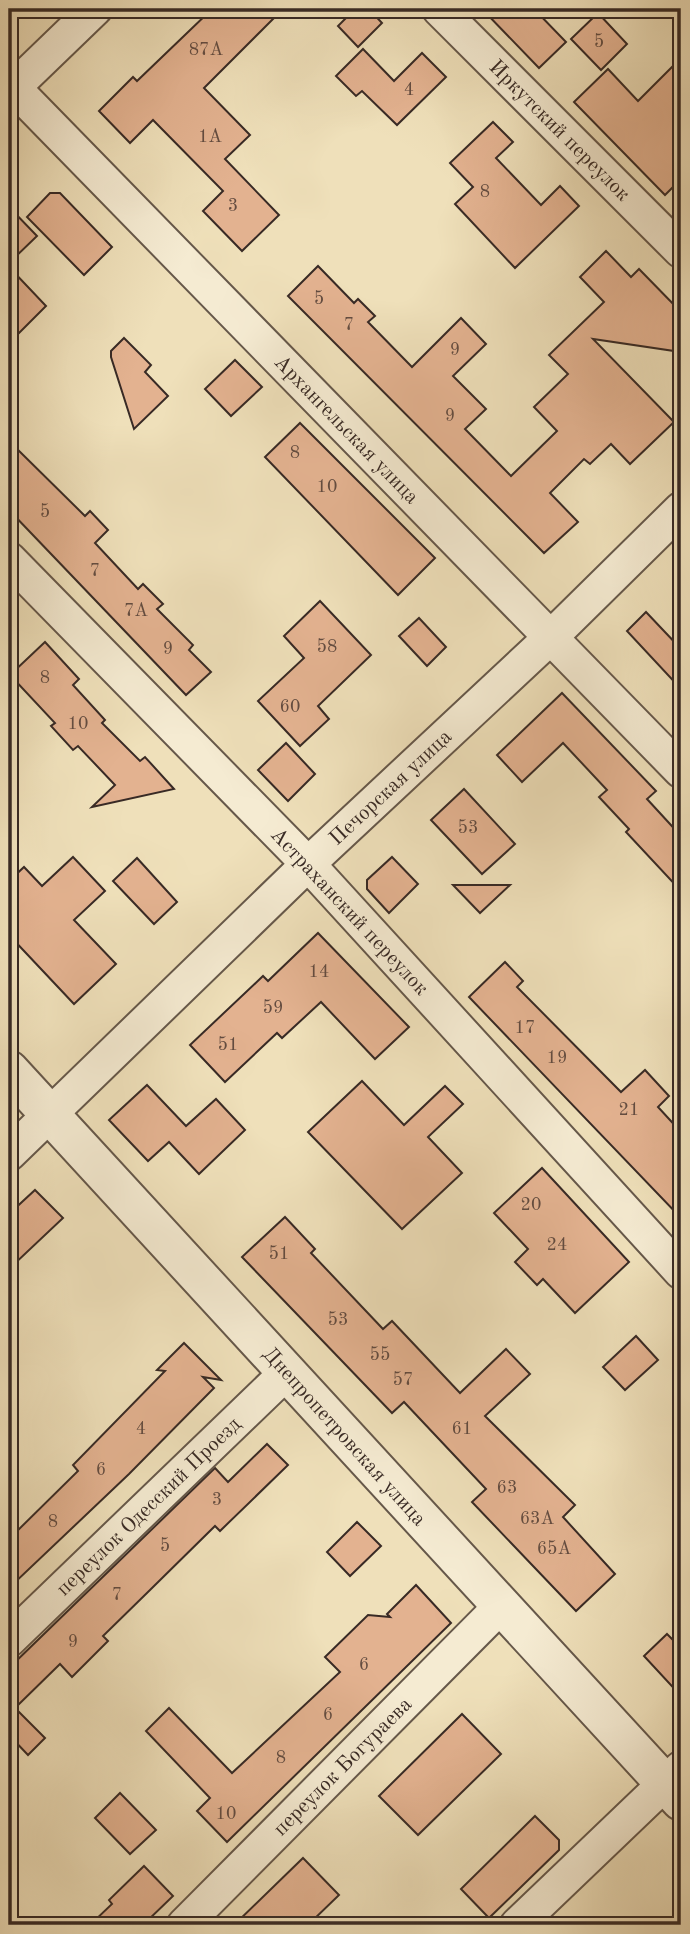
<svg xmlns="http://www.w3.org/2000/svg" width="690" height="1934" font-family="'Old Standard TT',serif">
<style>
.building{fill:#e3b290;stroke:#382a25;stroke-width:2}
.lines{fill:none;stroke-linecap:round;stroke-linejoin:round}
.minor-casing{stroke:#66584a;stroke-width:37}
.tertiary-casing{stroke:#66584a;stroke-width:42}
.minor{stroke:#f5ebd2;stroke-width:33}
.tertiary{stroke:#f5ebd2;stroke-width:38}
.labels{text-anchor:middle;stroke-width:5;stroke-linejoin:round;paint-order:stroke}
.number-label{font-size:18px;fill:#634c40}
.street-label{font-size:21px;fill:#382a25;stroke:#f5ebd2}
</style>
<rect width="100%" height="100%" fill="#efe0ba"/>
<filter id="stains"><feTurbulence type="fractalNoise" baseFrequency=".00286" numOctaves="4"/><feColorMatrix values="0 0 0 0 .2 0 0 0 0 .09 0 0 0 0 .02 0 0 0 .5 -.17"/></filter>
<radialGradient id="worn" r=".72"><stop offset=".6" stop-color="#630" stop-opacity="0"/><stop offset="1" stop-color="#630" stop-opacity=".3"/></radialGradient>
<g class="building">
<path d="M212 9H283L204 88 250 135 225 159 279 215 242 251 203 211 223 191 153 120 130 143 99 111 133 77 137 81Z"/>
<path d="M355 9H369L382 23 358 47 338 26Z"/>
<path d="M482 9H534L566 42 539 68Z"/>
<path d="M598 13 627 44 601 70 571 39Z"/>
<path d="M363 49 394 81 422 53 446 77 397 125 362 91 356 96 336 76Z"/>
<path d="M681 58V179L665 195 574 102 608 69 638 101Z"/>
<path d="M493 122 513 142 496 158 541 205 560 186 579 206 515 268 455 204 473 187 450 163Z"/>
<path d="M50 193H60L112 247 84 275 27 217Z"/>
<path d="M9 207 37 236 9 263Z"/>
<path d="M606 251 631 277 639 269 681 312V352L593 339 674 422 630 464 611 444 590 464 584 459 550 493 578 522 544 553 288 296 318 266 354 303 358 299 375 316 368 322 412 367 461 318 486 344 453 376 486 409 465 429 511 476 557 431 534 407 568 374 549 355 604 302 580 277Z"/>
<path d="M9 267 46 306 9 343Z"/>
<path d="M124 338 151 365 145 372 168 396 134 429 111 357V351Z"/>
<path d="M235 360 262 387 231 416 205 389Z"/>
<path d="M300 423 435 558 398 595 265 457Z"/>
<path d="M9 441 85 516 90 511 108 530 95 543 138 589 143 584 163 604 157 609 193 645 189 650 211 672 186 695 9 510Z"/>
<path d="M320 601 371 655 318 706 329 719 300 746 258 701 304 658 284 636Z"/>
<path d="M646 612 681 649V689L627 631Z"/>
<path d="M419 618 446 647 427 666 399 636Z"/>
<path d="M45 642 79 679 73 685 105 720 102 723 140 761 145 757 174 789 92 807 115 785 78 746 73 750 51 726 55 723 10 675Z"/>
<path d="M562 693 656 791 647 799 681 836V891L626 832 629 829 599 797 607 790 563 743 522 782 497 755Z"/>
<path d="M286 743 315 774 288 801 258 770Z"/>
<path d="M464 789 515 844 482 874 431 820Z"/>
<path d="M73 857 105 891 74 920 116 964 74 1004 9 935V881L24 867 42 886Z"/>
<path d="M392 857 418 884 389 913 367 889V880Z"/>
<path d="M137 858 177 902 154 924 113 881Z"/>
<path d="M453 885H510L480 913Z"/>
<path d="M318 933 409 1027 375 1059 321 1002 282 1038 277 1033 225 1082 190 1045 263 976 268 981Z"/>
<path d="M505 962 523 981 517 987 621 1092 645 1070 669 1096 658 1107 681 1132V1218L469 997Z"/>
<path d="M362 1081 404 1125 445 1086 463 1104 428 1137 462 1173 402 1229 308 1132Z"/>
<path d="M147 1085 186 1126 216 1099 245 1130 199 1174 169 1142 148 1161 109 1120Z"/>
<path d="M542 1168 629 1262 575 1313 543 1279 537 1285 515 1262 528 1249 494 1213Z"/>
<path d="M35 1190 63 1218 9 1269V1214Z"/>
<path d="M285 1217 315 1249 311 1253 383 1329 392 1321 460 1393 506 1349 530 1374 485 1416 575 1505 563 1517 615 1574 576 1611 472 1502 486 1489 404 1402 392 1413 242 1257Z"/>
<path d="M636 1336 658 1360 625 1390 603 1367Z"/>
<path d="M184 1343 221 1380 203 1377 214 1388 129 1474 9 1588V1539L78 1471 73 1465 165 1371 157 1370Z"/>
<path d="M267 1444 288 1465 220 1531 215 1526 150 1590 103 1636 108 1641 72 1677 60 1664 15 1708 45 1738 28 1755 9 1735V1668L215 1468 228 1482Z"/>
<path d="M357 1522 381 1546 350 1576 327 1552Z"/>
<path d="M416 1585 451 1623 227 1842 197 1811 210 1798 146 1731 169 1708 232 1773 340 1672 325 1657 368 1615 390 1617 387 1614Z"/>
<path d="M667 1634 681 1648V1696L644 1656Z"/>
<path d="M462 1714 501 1754 418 1835 379 1796Z"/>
<path d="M120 1793 156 1830 130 1854 95 1818Z"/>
<path d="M535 1816 559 1840V1850L489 1918 461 1889Z"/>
<path d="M303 1858 339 1895 308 1925H234Z"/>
<path d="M144 1866 173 1896 143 1925H90L112 1904 109 1900Z"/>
</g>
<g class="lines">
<defs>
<g id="minor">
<path d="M439 9 681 251"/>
<path d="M13 87 681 771"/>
<path d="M9 92 95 9"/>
<path d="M9 559 308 864 681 1272"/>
<path d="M9 1154 308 864 551 637 681 509"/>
<path d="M9 1640 287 1372"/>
<path d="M184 1925 500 1607"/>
<path d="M517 1925 681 1768"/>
</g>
<path id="tertiary" d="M9 1070 681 1801"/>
</defs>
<use href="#minor" class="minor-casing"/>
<use href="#tertiary" class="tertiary-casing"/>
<use href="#minor" class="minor"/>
<use href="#tertiary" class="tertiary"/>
</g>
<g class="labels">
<g class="number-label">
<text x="599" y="47">5</text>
<text x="206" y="55">87А</text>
<text x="409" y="95">4</text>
<text x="210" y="142">1А</text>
<text x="485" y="197">8</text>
<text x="233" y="211">3</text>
<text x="319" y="304">5</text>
<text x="349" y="330">7</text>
<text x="455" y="355">9</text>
<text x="450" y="421">9</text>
<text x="295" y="458">8</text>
<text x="327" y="492">10</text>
<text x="45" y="517">5</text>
<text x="95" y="576">7</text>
<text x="136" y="616">7А</text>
<text x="327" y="652">58</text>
<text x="168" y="654">9</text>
<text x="45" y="683">8</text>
<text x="290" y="712">60</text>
<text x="78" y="729">10</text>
<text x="468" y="833">53</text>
<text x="319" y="977">14</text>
<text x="273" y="1013">59</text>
<text x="525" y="1033">17</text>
<text x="228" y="1050">51</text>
<text x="557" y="1063">19</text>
<text x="629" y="1115">21</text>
<text x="531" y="1210">20</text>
<text x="557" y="1250">24</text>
<text x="279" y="1259">51</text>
<text x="338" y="1325">53</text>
<text x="380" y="1360">55</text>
<text x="403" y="1385">57</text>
<text x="141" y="1434">4</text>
<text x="462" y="1434">61</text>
<text x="101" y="1475">6</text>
<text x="507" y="1493">63</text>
<text x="217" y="1505">3</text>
<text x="537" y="1524">63А</text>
<text x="53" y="1527">8</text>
<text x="165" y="1551">5</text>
<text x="554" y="1554">65А</text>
<text x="117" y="1600">7</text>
<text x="73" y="1647">9</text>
<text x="364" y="1670">6</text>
<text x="328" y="1720">6</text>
<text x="281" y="1763">8</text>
<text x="226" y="1819">10</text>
</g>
<g class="street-label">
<text transform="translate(560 130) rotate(45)" y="7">Иркутский переулок</text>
<text transform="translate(347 429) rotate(46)" y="7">Архангельская улица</text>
<text transform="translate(390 787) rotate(-43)" y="7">Печорская улица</text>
<text transform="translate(350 911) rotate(47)" y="7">Астраханский переулок</text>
<text transform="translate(345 1436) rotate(48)" y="7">Днепропетровская улица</text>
<text transform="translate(148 1506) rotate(-44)" y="7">переулок Одесский Проезд</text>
<text transform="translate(342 1766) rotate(-45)" y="7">переулок Богураева</text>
</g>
</g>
<rect width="690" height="1934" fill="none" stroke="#efe0ba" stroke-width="35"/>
<rect x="10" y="10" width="669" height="1913" fill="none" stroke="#382a25" stroke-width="3.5"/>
<rect x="18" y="18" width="655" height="1899" fill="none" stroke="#382a25" stroke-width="2"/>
<rect width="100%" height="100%" filter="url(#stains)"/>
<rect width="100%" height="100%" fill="url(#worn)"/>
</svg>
